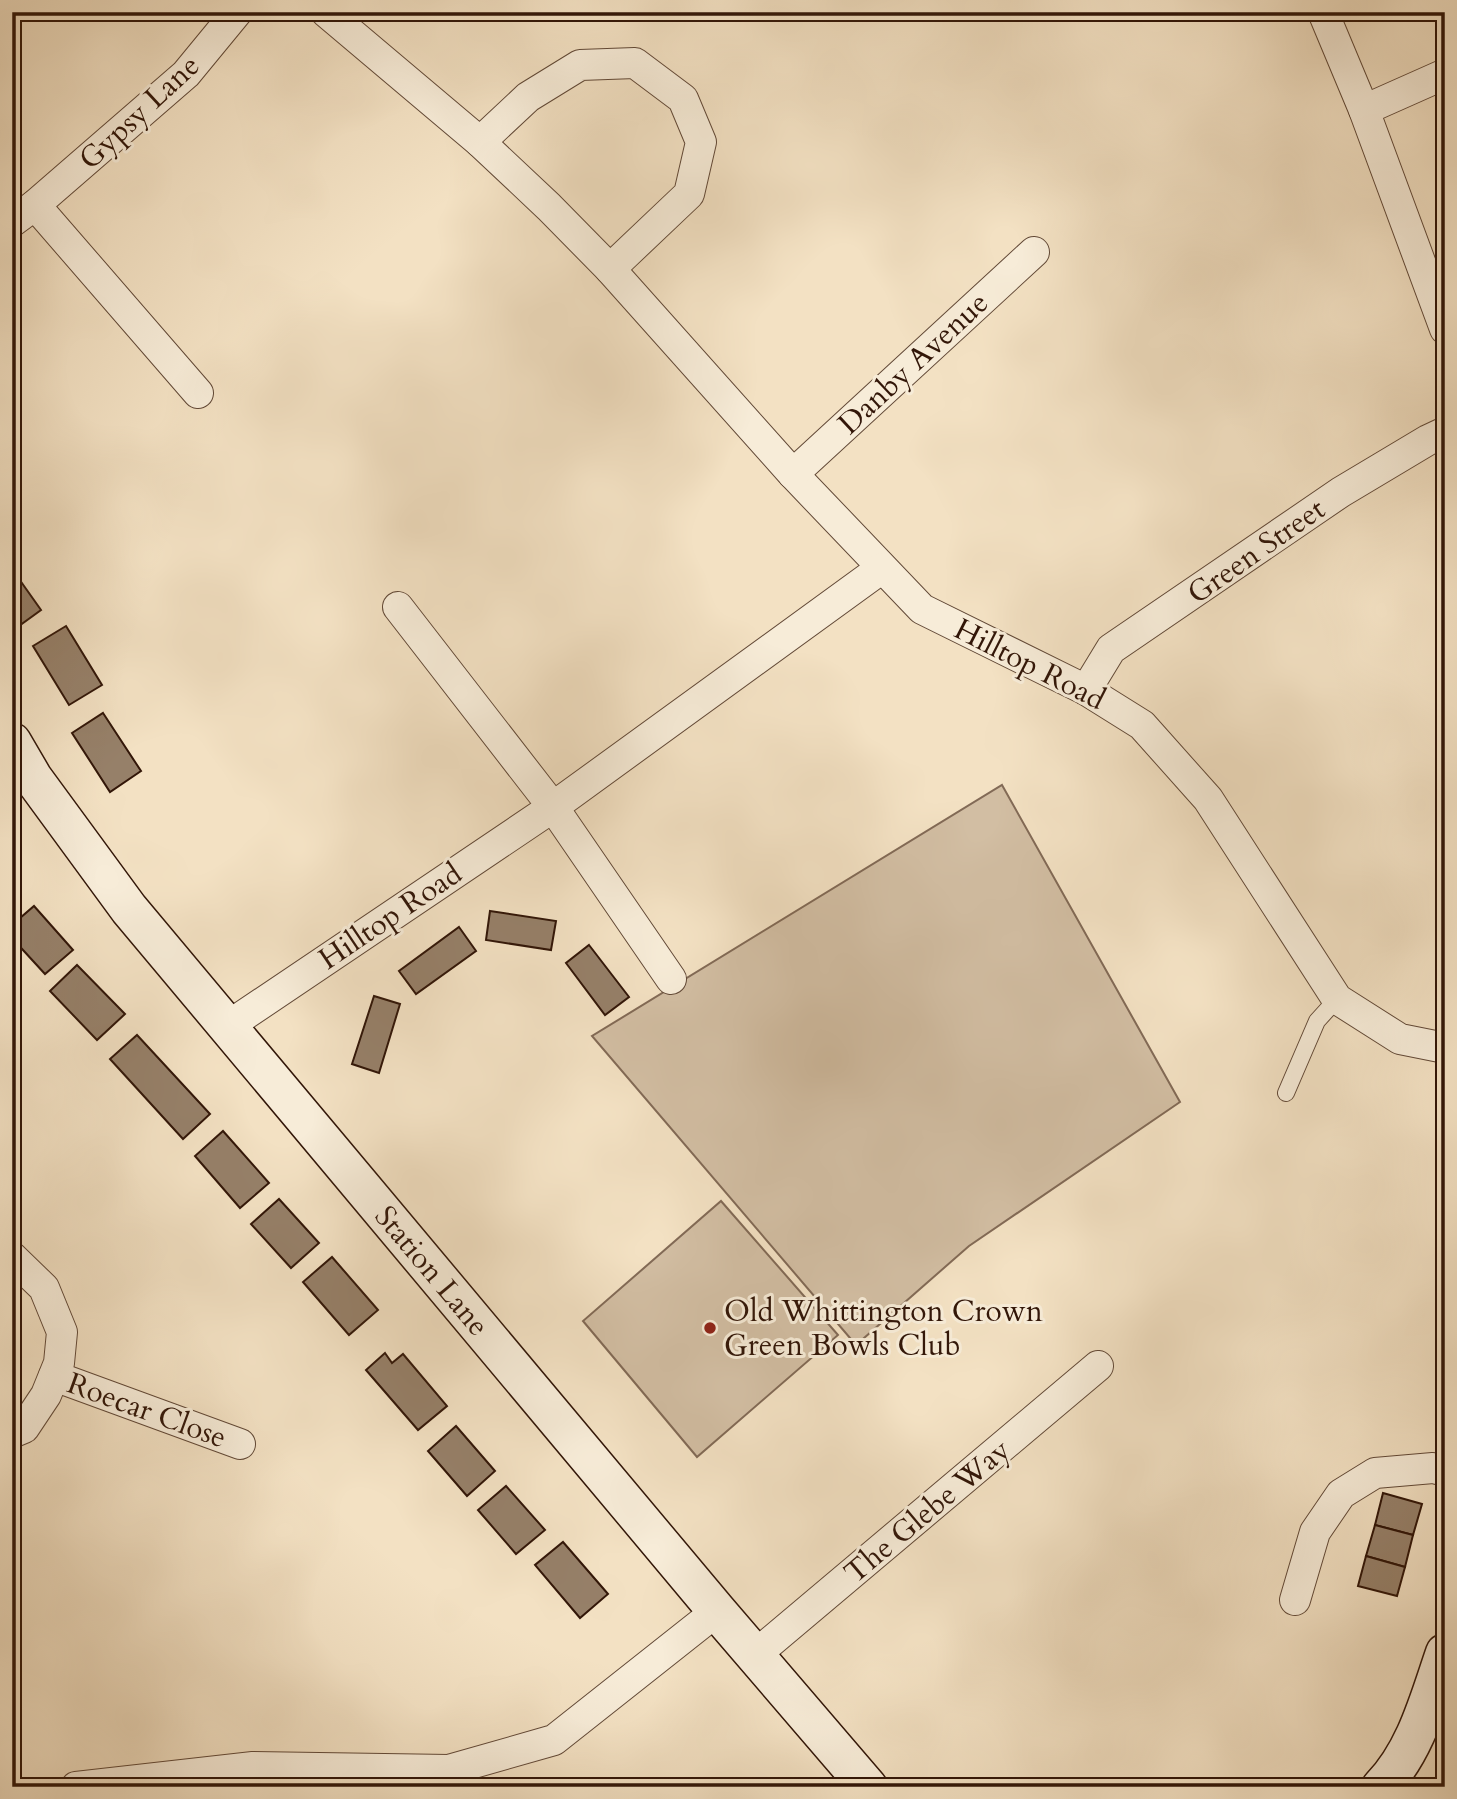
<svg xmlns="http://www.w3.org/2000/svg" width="1457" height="1799" font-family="Cardo,serif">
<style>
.green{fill:#d2bea3;stroke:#826a56;stroke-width:2}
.building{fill:#968069;stroke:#321608;stroke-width:2}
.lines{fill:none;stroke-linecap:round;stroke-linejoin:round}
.lane-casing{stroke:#624937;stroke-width:18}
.street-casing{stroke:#624937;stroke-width:32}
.secondary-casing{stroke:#321608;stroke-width:41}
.lane{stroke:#f7ecd8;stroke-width:16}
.street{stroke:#f7ecd8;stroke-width:30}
.secondary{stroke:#f7ecd8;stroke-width:38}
.poi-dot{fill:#8f2418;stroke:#f7ecd8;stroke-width:2.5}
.labels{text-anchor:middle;stroke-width:6;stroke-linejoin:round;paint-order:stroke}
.street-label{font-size:30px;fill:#321608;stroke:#f7ecd8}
.poi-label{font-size:30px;fill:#321608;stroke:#f7ecd8;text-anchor:start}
</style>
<rect width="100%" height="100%" fill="#f3e1c3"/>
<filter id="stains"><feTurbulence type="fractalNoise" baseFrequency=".00286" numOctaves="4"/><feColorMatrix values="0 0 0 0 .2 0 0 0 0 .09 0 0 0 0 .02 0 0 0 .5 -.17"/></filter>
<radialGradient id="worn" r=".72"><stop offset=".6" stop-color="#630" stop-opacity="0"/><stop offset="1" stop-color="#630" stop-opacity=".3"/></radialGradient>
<g class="green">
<path d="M1002 785 1180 1102 969 1246 856 1345 592 1036Z"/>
<path d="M721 1201 838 1335 697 1457 583 1321Z"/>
</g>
<g class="building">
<path d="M12 569 41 610 12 631Z"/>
<path d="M66 626 102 685 69 705 33 646Z"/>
<path d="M103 713 141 771 110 792 72 733Z"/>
<path d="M34 906 73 950 45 974 12 938V925Z"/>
<path d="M490 911 556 921 551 950 486 940Z"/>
<path d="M459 927 476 951 416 994 399 971Z"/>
<path d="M589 945 629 997 605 1015 566 963Z"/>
<path d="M77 965 125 1014 97 1040 50 991Z"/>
<path d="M374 996 400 1004 379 1073 352 1064Z"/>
<path d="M137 1035 210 1114 183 1139 110 1059Z"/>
<path d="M223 1131 269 1183 240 1208 195 1156Z"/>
<path d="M279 1199 319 1243 291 1268 251 1224Z"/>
<path d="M332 1257 378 1310 349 1335 303 1282Z"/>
<path d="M385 1353 392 1363 403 1354 447 1406 418 1430 366 1370Z"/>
<path d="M456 1426 495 1471 467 1496 428 1451Z"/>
<path d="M506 1486 545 1530 516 1554 478 1510Z"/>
<path d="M1383 1493 1422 1504 1413 1535 1375 1525Z"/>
<path d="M1375 1525 1413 1535 1405 1567 1366 1556Z"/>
<path d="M563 1542 608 1594 580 1618 535 1565Z"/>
<path d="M1366 1556 1405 1567 1397 1596 1358 1586Z"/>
</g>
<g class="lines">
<defs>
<path id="lane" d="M1286 1093 1317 1021 1337 999"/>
<g id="street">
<path d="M326 12 480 142 549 207 610 269 793 474 922 609 1086 690 1142 725 1208 799 1337 999 1400 1039 1445 1048"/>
<path d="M1323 12 1364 110 1445 329"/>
<path d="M1364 110 1445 74"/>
<path d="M480 142 528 97 580 65 635 63 683 99 701 142 689 194 610 269"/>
<path d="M35 205 198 393"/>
<path d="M12 222 35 205 186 74 237 12"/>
<path d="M793 474 1034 252"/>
<path d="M398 607 553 807 671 979"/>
<path d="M1086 690 1111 649 1341 492 1428 440 1445 432"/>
<path d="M228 1026 553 807 882 568"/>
<path d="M12 1257 44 1288 62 1332 59 1363 46 1395 24 1428 12 1433"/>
<path d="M54 1376 240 1444"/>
<path d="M1295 1600 1315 1532 1341 1494 1375 1473 1433 1468 1445 1471"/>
<path d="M755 1655 1098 1366"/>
<path d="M76 1787 253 1767 449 1770 554 1740 717 1611"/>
</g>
<g id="secondary">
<path id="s1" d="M12 742 33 778 129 909 717 1611 868 1787"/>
<path d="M1381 1787C1416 1751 1429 1699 1445 1653"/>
</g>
</defs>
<use href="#lane" class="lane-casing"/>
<use href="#street" class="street-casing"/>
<use href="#secondary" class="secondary-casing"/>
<use href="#lane" class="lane"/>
<use href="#street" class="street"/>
<use href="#secondary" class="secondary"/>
</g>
<circle class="poi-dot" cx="710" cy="1328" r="7"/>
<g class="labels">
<g class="street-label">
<text transform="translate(139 112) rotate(-43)" y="10">Gypsy Lane</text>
<text transform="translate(913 363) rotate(-43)" y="10">Danby Avenue</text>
<text transform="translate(1256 551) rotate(-35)" y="10">Green Street</text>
<text transform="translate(1030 664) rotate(27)" y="10">Hilltop Road</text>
<text transform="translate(390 916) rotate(-34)" y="10">Hilltop Road</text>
<text dy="10" stroke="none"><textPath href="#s1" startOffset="676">Station Lane</textPath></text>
<text transform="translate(147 1410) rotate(20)" y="10">Roecar Close</text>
<text transform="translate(927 1511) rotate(-40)" y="10">The Glebe Way</text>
</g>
<g class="poi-label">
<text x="724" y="1321">Old Whittington Crown<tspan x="724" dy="34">Green Bowls Club</tspan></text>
</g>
</g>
<rect width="1457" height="1799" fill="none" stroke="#f3e1c3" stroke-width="42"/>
<rect x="14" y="14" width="1429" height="1771" fill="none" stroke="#321608" stroke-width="3.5"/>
<rect x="21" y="21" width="1415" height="1757" fill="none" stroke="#321608" stroke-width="2"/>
<rect width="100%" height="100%" filter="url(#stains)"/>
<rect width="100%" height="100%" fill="url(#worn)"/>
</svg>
